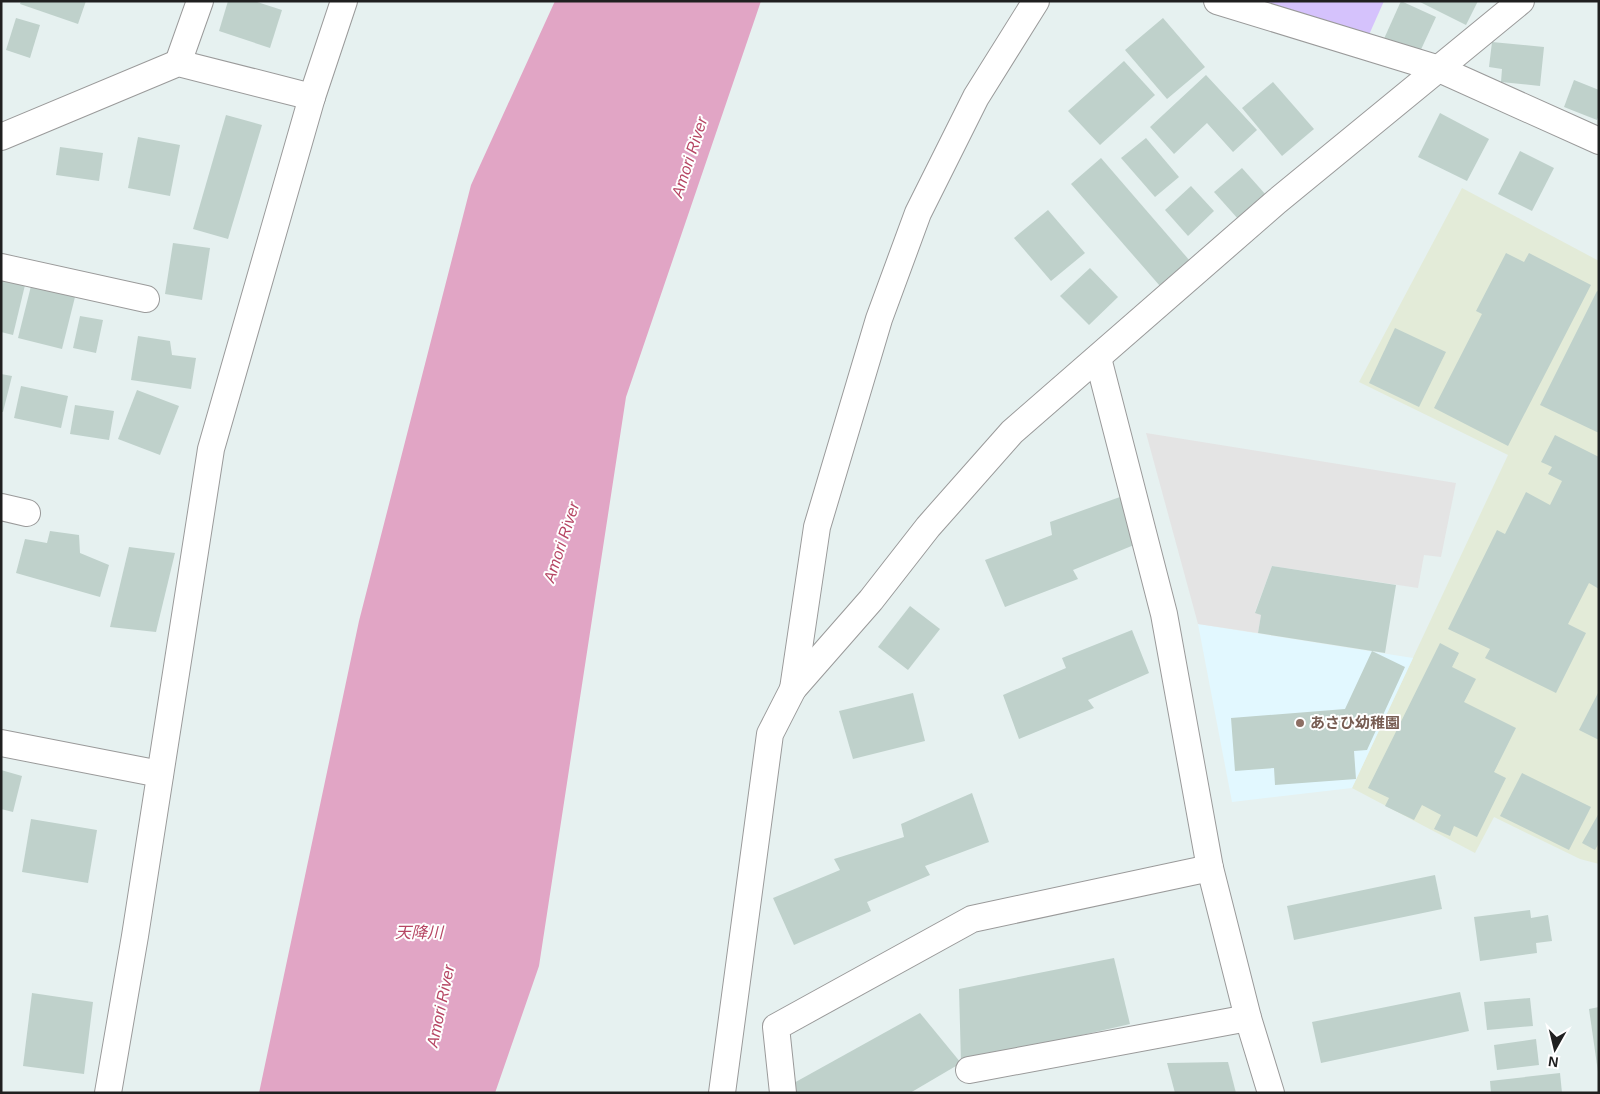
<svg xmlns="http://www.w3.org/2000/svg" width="1600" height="1094" font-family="Arial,'Noto Sans JP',sans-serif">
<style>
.industrial{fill:#e3ebd8}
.education{fill:#e2f8ff}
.park{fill:#d5c2fc}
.parking{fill:#e4e4e4}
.water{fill:#e1a5c5}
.building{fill:#bfd1cb}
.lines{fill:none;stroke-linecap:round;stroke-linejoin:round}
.street-casing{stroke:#9a9a9a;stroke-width:28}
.street{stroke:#fff;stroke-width:26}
.education-dot{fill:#8d6e63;stroke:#fff;stroke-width:2}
.labels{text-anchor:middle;stroke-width:4;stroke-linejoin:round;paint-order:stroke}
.education-label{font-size:15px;font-weight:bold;fill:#785e54;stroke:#fff;text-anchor:start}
.water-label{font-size:16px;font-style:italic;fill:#b64664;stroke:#fff}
</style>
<rect width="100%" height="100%" fill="#e6f1f0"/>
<path class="industrial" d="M1462 188 1599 261V864L1580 859 1494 817 1475 853 1352 788 1508 455 1359 382Z"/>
<path class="education" d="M1198 624 1413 658 1352 788 1232 802Z"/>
<path class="park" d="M1236 1H1384L1368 37Z"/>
<path class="parking" d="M1146 433 1456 483 1441 557 1424 555 1418 588 1272 566 1255 612 1261 615 1258 633 1198 624Z"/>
<path class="water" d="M555 1H761L626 397 539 966 495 1093H259L359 621 471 185Z"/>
<g class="building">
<path d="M21 1H86L78 24 20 4Z"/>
<path d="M228 1H254L282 10 270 48 219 31Z"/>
<path d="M1401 1 1436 17 1418 56 1383 41Z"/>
<path d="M1418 1H1478L1466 25Z"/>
<path d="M16 18 40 25 30 58 6 50Z"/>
<path d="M1163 18 1205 67 1167 99 1125 50Z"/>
<path d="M1492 42 1544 47 1540 86 1501 82 1502 69 1489 67Z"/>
<path d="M1124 61 1155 95 1100 145 1068 111Z"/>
<path d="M1206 75 1257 130 1233 152 1207 123 1174 154 1150 127Z"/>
<path d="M1574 80 1599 90V115L1597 120 1564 107Z"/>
<path d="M1273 82 1314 129 1282 156 1242 108Z"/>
<path d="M1440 113 1489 139 1467 181 1418 157Z"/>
<path d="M226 115 262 125 228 239 193 229Z"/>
<path d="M138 137 180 145 170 196 128 188Z"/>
<path d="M1146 138 1179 177 1155 197 1121 158Z"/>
<path d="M60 147 103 153 99 181 56 175Z"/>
<path d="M1520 151 1554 168 1532 211 1498 194Z"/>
<path d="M1101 158 1190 261 1160 286 1071 184Z"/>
<path d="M1242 168 1266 195 1239 220 1214 192Z"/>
<path d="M1191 186 1214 211 1188 236 1165 210Z"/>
<path d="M1048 210 1085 253 1051 281 1014 238Z"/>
<path d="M173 243 210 248 202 300 165 294Z"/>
<path d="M1506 253 1524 262 1529 253 1591 285 1508 446 1434 408 1482 314 1476 311Z"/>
<path d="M1090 268 1118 297 1089 325 1060 296Z"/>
<path d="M1 275 26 281 13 335 1 332Z"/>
<path d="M32 282 76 293 62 349 18 338Z"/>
<path d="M1597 291 1599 292V433L1540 405Z"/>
<path d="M80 316 103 320 96 353 73 348Z"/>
<path d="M1395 328 1446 352 1419 407 1369 383Z"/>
<path d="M138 336 170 341 172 355 196 358 191 389 131 380Z"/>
<path d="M1 374 12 376 3 412H1Z"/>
<path d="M21 386 68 396 61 428 14 418Z"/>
<path d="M137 390 179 406 160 455 118 439Z"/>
<path d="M75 405 114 411 109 440 70 434Z"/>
<path d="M1555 435 1599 457V589L1589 583 1568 624 1586 633 1556 693 1485 658 1490 649 1448 629 1497 530 1505 534 1526 492 1550 505 1562 481 1548 474 1552 467 1541 462Z"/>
<path d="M1120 497 1134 545 1073 570 1078 579 1005 607 985 560 1052 535 1050 522Z"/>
<path d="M50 531 79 535 80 553 109 565 100 597 16 573 25 539 47 543Z"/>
<path d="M129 547 175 553 156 632 110 627Z"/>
<path d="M1272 566 1396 585 1385 653 1258 633 1261 615 1255 613Z"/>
<path d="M910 606 940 629 908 670 878 647Z"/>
<path d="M1132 630 1149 673 1088 700 1094 708 1019 739 1003 695 1066 668 1062 658Z"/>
<path d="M1440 643 1459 653 1452 667 1476 679 1464 702 1516 728 1494 772 1506 778 1477 837 1454 826 1450 836 1434 829 1441 815 1422 805 1414 820 1385 806 1389 798 1368 788Z"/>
<path d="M1372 651 1405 667 1367 750 1354 751 1356 779 1275 785 1274 768 1235 771 1231 718 1345 709Z"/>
<path d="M1599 691V740L1579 730Z"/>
<path d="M913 693 925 741 853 759 839 711Z"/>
<path d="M1 770 22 776 13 812 1 809Z"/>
<path d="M1522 773 1591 807 1569 850 1500 816Z"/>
<path d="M972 793 989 842 925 866 930 875 867 902 871 911 794 945 773 898 840 870 834 859 904 837 901 824Z"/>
<path d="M1599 813V843L1595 850 1582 843Z"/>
<path d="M31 819 97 830 88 883 22 872Z"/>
<path d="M1435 875 1442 909 1294 940 1287 906Z"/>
<path d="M1530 910 1531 918 1548 915 1552 941 1536 943 1537 953 1480 961 1474 917Z"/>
<path d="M1114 958 1130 1024 961 1063 959 989Z"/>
<path d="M1460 992 1469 1031 1321 1063 1312 1022Z"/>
<path d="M32 993 93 1002 84 1074 23 1066Z"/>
<path d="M1530 998 1533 1026 1487 1030 1484 1002Z"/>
<path d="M1599 1007V1072H1598L1589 1009Z"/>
<path d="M920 1013 961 1063 910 1093H785L783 1089Z"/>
<path d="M1536 1039 1539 1065 1497 1070 1494 1045Z"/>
<path d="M1228 1062 1236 1093H1175L1167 1063Z"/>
<path d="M1560 1073 1562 1093H1491L1490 1081Z"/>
</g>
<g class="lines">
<defs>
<g id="street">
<path d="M1217 1 1439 69 1599 141"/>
<path d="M178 63 200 1"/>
<path d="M1 137 178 63 312 97"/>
<path d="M1 267 146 299"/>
<path d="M1098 358 1164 614 1210 868 1248 1018 1271 1093"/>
<path d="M1 507 27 513"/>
<path d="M793 689 817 527 879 319 918 213 976 97 1036 1"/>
<path d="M1 743 160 774"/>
<path d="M969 1070 1248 1018"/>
<path d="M108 1093 135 936 211 449 312 97 344 1"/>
<path d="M722 1093 770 734 793 689 871 600 928 527 1012 432 1276 202 1521 1"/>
<path d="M783 1093 776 1027 972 919 1210 868"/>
</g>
</defs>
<use href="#street" class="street-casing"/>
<use href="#street" class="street"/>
</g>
<circle class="education-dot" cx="1300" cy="723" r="5"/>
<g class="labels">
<g class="education-label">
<text x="1310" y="728">あさひ幼稚園</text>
</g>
<g class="water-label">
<text transform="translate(689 157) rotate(-72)" y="6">Amori River</text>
<text transform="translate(561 542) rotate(-72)" y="6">Amori River</text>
<text x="419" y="938">天降川</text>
<text transform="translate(440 1006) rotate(-78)" y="6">Amori River</text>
</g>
</g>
<rect width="1600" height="1094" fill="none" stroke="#202020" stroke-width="5"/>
<g transform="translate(1555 1049) rotate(188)" stroke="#ffffff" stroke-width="4" paint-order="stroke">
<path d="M0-4L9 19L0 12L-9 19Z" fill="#202020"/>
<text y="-8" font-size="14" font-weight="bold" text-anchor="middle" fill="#202020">N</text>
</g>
</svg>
